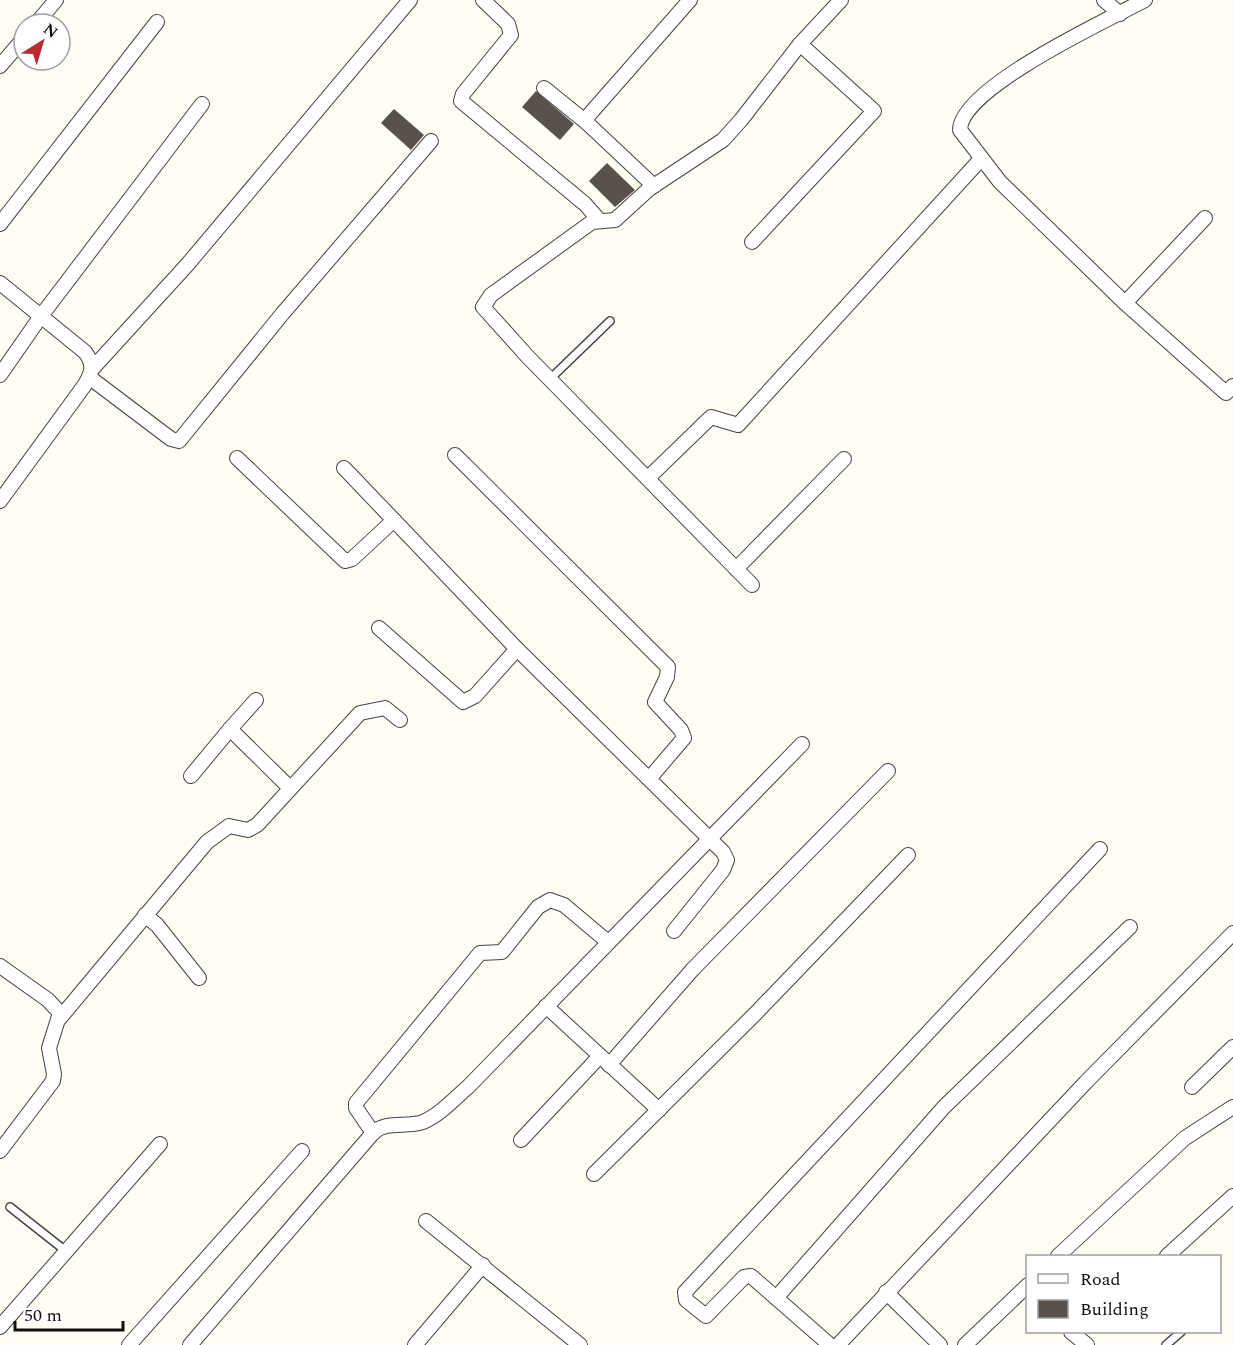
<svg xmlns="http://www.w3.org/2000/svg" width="1233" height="1345" font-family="Spectral,serif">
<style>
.building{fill:#58514c}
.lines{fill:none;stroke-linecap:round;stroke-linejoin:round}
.service-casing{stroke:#434343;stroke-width:10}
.minor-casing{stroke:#434343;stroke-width:16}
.service{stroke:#fff;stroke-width:7}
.minor{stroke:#fff;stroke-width:14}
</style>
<rect width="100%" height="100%" fill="#fffcf3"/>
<g class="building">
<path d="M536 91 574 124 560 140 522 107Z"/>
<path d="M394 109 424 135 411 150 381 123Z"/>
<path d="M607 163 635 190 615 207 589 181Z"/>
</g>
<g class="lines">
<defs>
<g id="service">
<path d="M550 379 610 321"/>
<path d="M10 1207 67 1252"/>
<path d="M1166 1345 1181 1332"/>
</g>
<g id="minor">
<path d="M483 0 508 24 511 35 463 94 461 101 585 204 599 220"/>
<path d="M1104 0 1120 14"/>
<path d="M1145 0C1109 19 960 88 960 130L1000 182 1125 303 1226 393 1233 386"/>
<path d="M36 24 56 0"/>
<path d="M0 66 24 38"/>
<path d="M544 88 586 122"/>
<path d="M654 186 586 122 589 115 690 0"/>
<path d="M0 224 157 22"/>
<path d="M752 242 874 111 800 44"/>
<path d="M0 283 85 352C95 365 92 373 84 386L0 501"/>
<path d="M1125 303 1205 218"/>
<path d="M92 369 187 265 410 0"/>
<path d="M0 375 41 316 202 104"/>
<path d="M89 377 171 439 179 441 283 313 431 141"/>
<path d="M455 455 668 667 667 677 655 702 681 730 684 738 649 779"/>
<path d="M237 458 345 561 352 559 394 520"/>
<path d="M344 468 517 649 723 852 727 860 723 870 674 931"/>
<path d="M648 478 711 417 738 425 981 159"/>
<path d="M736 569 844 459"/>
<path d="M752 585 527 356 483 307 491 295 592 222 615 220 649 189 723 140 741 120 800 44 841 0"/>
<path d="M379 628 463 702 475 696 517 649"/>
<path d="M230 729 256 700"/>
<path d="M191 776 230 729 290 788"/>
<path d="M145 915 157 925 199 978"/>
<path d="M0 966 48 1000 60 1013 49 1048 54 1074 53 1081 0 1151"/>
<path d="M546 1006 659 1110"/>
<path d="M60 1018 207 842 229 826 248 830 257 825 360 713 385 708 400 720"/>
<path d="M609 1065 693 969 888 771"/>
<path d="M1192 1087 1233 1047"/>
<path d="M373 1133 356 1108V1103L480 953 502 952 538 907 550 900 564 905 608 942"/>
<path d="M521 1140 600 1056"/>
<path d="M594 1174 755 1014 908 855"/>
<path d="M426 1221 580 1345"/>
<path d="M1058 1256 1185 1138 1233 1107"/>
<path d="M1167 1256 1233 1196"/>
<path d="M886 1292 940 1345"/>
<path d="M776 1298 944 1107 1130 927"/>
<path d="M0 1327 160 1144"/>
<path d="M1071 1332 1087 1345"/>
<path d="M129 1345 302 1151"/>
<path d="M190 1345 373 1133C386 1120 406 1128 423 1122 440 1115 455 1098 469 1086L802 744"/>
<path d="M415 1345 483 1265"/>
<path d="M830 1345 751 1276 744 1277 706 1316 686 1300 685 1292 1100 849"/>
<path d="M838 1345 1086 1082 1233 933"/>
<path d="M965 1345 1028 1285"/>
</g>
</defs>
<use href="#service" class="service-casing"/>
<use href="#minor" class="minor-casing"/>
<use href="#service" class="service"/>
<use href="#minor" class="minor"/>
</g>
<rect x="1026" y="1255" width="195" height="78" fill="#ffffff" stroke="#9f9f9f" stroke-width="1.5"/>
<rect x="1038" y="1274" width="30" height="9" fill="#ffffff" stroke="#9f9f9f" stroke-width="1.5"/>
<text x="1080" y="1285" font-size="18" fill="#101010">Road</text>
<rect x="1038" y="1300" width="30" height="18" fill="#58514c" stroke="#9f9f9f" stroke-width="1.5"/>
<text x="1080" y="1315" font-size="18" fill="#101010">Building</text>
<g transform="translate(42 42) rotate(37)"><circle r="28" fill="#ffffff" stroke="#9f9f9f" stroke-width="1.5"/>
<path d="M0-4.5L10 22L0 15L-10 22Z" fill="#bd2a2f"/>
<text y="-9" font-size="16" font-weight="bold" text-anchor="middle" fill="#101010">N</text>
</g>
<path d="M15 1321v9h108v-9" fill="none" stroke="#101010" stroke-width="3"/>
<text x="24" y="1321" font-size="18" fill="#101010" stroke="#ffffff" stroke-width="4.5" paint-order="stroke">50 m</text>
</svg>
